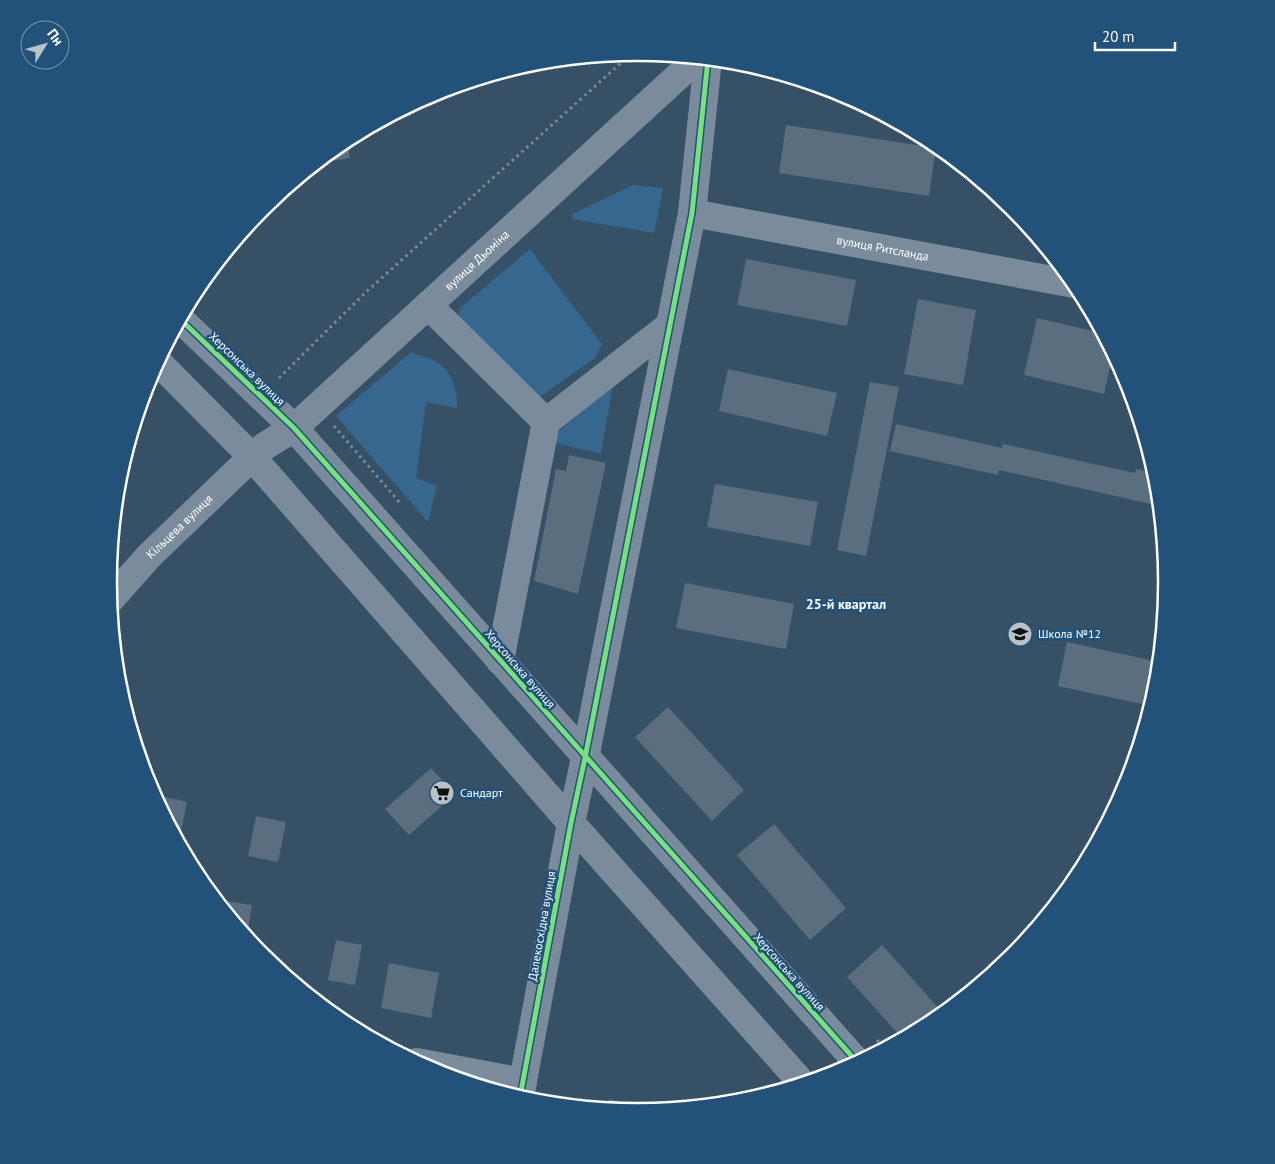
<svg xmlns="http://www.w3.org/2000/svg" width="1275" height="1164" font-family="'PT Sans',sans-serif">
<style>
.green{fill:#36678f}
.building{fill:#5a6e7f}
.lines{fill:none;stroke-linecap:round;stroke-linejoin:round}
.path{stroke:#7a8c9c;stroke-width:3;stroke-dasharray:2.5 4;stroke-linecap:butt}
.minor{stroke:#7a8c9c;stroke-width:28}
.cycleway-casing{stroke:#225179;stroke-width:8}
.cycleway{stroke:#77e17e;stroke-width:5}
.labels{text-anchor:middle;stroke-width:5;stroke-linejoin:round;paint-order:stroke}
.street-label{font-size:12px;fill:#fff;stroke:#225179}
.poi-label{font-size:12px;fill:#fff;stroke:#225179;text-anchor:start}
.neighbourhood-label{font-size:14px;font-weight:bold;fill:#fff;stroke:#225179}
.rim{fill:none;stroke:#fff;stroke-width:2.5}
</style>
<rect width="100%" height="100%" fill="#365065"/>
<g class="green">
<path d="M633 185 663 188 654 233 572 219V214Z"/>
<path d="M530 249 602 344 595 358 537 399 458 322 460 308Z"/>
<path d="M411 352C420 356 432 358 440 364 453 374 458 393 457 408L426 402 416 478 437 486 428 522 336 416Z"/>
<path d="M613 385 601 454 551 442 558 432Z"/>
</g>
<g class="building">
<path d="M786 125 936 148 929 196 779 173Z"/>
<path d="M347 140 350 158 317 163 344 142Z"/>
<path d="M746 259 856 280 847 326 737 305Z"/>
<path d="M918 299 976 310 963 385 904 374Z"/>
<path d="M1037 318 1102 333 1113 354 1104 394 1024 375Z"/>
<path d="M728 369 837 393 827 436 719 411Z"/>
<path d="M870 382 899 387 866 556 837 550Z"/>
<path d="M896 424 1002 448 1003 444 1135 473 1136 469 1155 473 1160 506 999 470 998 475 890 451Z"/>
<path d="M569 455 606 463 578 594 534 581 556 469 566 471Z"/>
<path d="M715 484 818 502 810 546 707 527Z"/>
<path d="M685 583 794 604 786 649 676 628Z"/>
<path d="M1067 642 1159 662 1157 686 1151 706 1058 686Z"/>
<path d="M668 707 744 790 712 821 635 737Z"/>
<path d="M431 768 455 794 409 835 385 809Z"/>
<path d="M1125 777H1129L1122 793Z"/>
<path d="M156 795 187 802 179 842 155 798Z"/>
<path d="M256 816 286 822 278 862 248 856Z"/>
<path d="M774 824 846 908 810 940 737 855Z"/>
<path d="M220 900 252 905 247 937 220 903Z"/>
<path d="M336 940 362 945 355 985 328 980Z"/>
<path d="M882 945 943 1013 931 1022 902 1038 847 977Z"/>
<path d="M389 963 439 973 431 1018 381 1008Z"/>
<path d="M609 1099 658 1109 637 1111 607 1108Z"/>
</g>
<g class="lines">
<g class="path">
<path d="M279 378 366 292 632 53"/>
<path d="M334 426 400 503"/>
<path d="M877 1040 884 1048"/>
</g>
<g class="minor">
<path id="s1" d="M692 213 1074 284"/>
<path d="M428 305 546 422"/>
<path d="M180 319 294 428 857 1062"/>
<path d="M158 362 252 457 571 823 802 1083"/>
<path id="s2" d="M110 600 149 556 252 457 265 446 294 428 698 58"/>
<path d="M500 661 546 422 670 325"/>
<path d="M417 1062 523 1082"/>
<path d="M520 1097 571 823 585 758 692 213 708 59"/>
</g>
<defs>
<g id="cycleway">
<path d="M180 319 294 428 857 1062"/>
<path d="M520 1097 571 823 585 758 692 213 708 59"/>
</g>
</defs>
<use href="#cycleway" class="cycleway-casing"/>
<use href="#cycleway" class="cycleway"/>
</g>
<defs>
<symbol id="school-disc" viewBox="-11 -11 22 22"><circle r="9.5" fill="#b9c2c9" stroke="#225179"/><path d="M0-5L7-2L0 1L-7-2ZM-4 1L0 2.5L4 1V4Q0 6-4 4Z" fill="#111"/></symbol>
<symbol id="supermarket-disc" viewBox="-11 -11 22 22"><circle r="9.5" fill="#b9c2c9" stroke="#225179"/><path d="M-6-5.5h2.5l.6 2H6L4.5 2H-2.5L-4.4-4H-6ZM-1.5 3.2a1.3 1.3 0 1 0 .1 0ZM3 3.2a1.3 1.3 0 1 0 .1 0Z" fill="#111"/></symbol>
</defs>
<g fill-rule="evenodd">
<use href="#school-disc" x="1006" y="620" width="28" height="28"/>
<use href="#supermarket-disc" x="428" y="779" width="28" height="28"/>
</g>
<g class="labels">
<g class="street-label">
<text dy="4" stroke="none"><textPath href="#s1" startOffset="194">вулиця Ритсланда</textPath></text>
<text dy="4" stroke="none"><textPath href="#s2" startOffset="501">вулиця Дьоміна</textPath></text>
<text transform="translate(247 369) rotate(44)" y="4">Херсонська вулиця</text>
<text dy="4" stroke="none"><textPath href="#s2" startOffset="101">Кільцева вулиця</textPath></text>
<text transform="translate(520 669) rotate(49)" y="4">Херсонська вулиця</text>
<text transform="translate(542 926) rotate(-80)" y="4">Далекосхідна вулиця</text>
<text transform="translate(789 972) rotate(48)" y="4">Херсонська вулиця</text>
</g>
<g class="poi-label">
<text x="1038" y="638">Школа №12</text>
<text x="460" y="797">Сандарт</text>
</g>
<g class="neighbourhood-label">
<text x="846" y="609">25-й квартал</text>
</g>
</g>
<path d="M0 0H1275V1164H0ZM637 61H638A520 520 0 0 1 1158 581V583A520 520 0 0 1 638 1103H637A520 520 0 0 1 117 583V581A520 520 0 0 1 637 61Z" fill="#225179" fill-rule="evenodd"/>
<path class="rim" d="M637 61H638A520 520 0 0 1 1158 581V583A520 520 0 0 1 638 1103H637A520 520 0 0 1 117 583V581A520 520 0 0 1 637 61Z"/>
<g transform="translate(45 45) rotate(53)"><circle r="24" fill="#225179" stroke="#7a97af"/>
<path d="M0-4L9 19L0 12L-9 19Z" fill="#b9c2c9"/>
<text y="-8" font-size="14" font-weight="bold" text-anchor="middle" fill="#ffffff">Пн</text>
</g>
<path d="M1095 42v8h80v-8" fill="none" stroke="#ffffff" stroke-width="2.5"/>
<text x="1102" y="42" font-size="15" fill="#ffffff" stroke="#225179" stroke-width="4" paint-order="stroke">20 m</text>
</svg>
